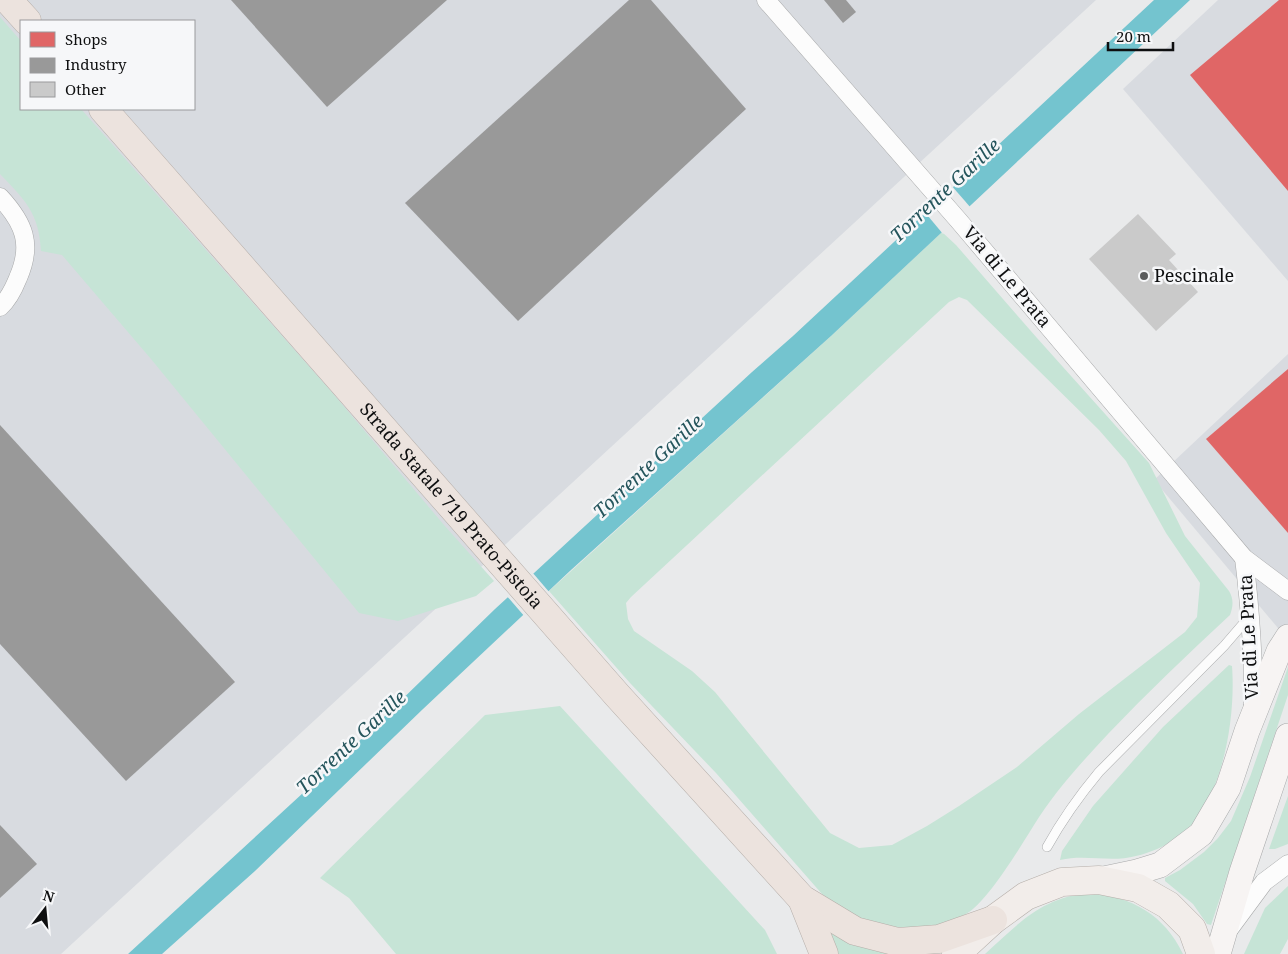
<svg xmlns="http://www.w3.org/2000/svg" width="1288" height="954" font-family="'Noto Serif',serif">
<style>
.built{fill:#d8dbe0;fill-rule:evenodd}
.green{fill:#c6e4d6;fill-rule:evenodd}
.water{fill:#74c4cf}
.pier{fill:#e9eaeb}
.shops{fill:#e06666}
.industry{fill:#999}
.building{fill:#cacaca}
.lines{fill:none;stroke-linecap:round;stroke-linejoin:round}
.lane-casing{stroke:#a8a9aa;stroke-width:10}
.street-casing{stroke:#a8a9aa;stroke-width:19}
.secondary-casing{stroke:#a8a9aa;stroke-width:26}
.primary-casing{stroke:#b5aea9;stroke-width:29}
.highway-casing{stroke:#b5aea9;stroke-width:29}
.lane{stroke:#fcfcfc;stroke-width:9}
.street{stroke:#fcfcfc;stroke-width:18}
.secondary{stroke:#f7f4f3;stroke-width:25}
.primary{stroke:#f2edea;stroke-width:28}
.highway{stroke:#ece3de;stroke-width:28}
.poi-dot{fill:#5b5c5d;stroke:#f6f7f9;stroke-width:2}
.labels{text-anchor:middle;stroke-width:5;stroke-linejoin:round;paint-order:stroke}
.poi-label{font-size:18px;fill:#0e0f10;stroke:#f6f7f9;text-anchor:start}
.street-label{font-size:18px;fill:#0e0f10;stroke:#f6f7f9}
.water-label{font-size:19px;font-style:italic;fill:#25555c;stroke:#f6f7f9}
</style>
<rect width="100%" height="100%" fill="#e9eaeb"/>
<g class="built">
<path d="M0 0H1096L61 954H0ZM21 21H194V109H21Z"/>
<path d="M1218 0H1288V281L1123 89Z"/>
<path d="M1288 354V640L1154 480Z"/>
</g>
<g class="green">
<path d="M0 17 21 41V109H81L330 390 444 525 494 581 476 596 398 621 359 613 151 359 62 255 41 251C39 213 25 200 0 174Z"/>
<path d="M942 232 956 245 1037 338 1149 463 1185 536 1229 591C1234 599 1233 607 1230 615 1188 654 1147 693 1108 734 1081 763 1055 791 1034 825 1021 846 986 904 966 914 959 918 949 923 941 925 920 930 879 928 859 919 845 912 834 903 822 894L716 773 630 683 549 591 831 336ZM959 297 967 300 1099 430 1126 461 1166 533 1200 583 1197 617 1185 632 1079 714 1017 767 959 806 927 826 892 845 859 848 830 833 715 692 692 671 634 631 628 619 626 603 631 597 949 302Z"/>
<path d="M1229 665 1232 666C1236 717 1223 806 1177 838 1165 846 1150 853 1136 856 1111 863 1086 854 1060 860L1062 851 1093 806 1163 727Z"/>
<path d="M1288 667V695L1211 925 1207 924 1193 904 1165 881V878L1180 870 1204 852 1218 838 1231 821 1250 777Z"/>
<path d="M560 706 765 930 777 954H396L349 898 320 878 485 715Z"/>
<path d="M1288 796V844L1275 849H1269Z"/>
<path d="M1288 886V939L1280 954H1244L1265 908Z"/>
<path d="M1090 893C1133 897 1164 915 1183 954H985C1019 923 1042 897 1090 893Z"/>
<path d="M827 930 936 952 934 954H837Z"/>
</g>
<path class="water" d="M1154 0H1190L831 336 571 570 423 709 255 871 162 954H128L353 747 495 609 752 372 793 336Z"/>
<g class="pier">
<path d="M951 185 971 208 943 234 923 210Z"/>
<path d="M532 572 550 593 525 617 506 595Z"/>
</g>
<g class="shops">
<path d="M1279 0H1288V191L1190 75Z"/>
<path d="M1288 369V533L1206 439Z"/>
</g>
<g class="industry">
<path d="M231 0H447L327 107Z"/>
<path d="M629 0H651L746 109 518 321 405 203Z"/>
<path d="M824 0H846L856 12 843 23Z"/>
<path d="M0 425 235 682 126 781 0 644Z"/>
<path d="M0 825 37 864 0 898Z"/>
</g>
<path class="building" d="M1138 214 1176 254 1169 260 1198 292 1156 331 1089 259Z"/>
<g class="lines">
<defs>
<path id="lane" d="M1047 847C1062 820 1079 796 1099 772L1224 646 1249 617"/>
<g id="street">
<path d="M766 0 959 221 1244 558 1288 591"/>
<path d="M0 197C24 223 33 244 18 278 14 288 9 299 0 307"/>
<path d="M1244 558C1250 607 1254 655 1253 705"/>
<path d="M1230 928 1264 882 1288 864"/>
</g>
<g id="secondary">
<path d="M1099 880 1137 872 1160 865 1201 834 1228 788 1247 731 1279 651 1288 637"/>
<path d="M1218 954 1242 872 1288 736"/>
</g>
<path id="primary" d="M956 954 993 920 1026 896 1062 882 1099 880 1138 888 1168 905 1192 929 1201 954"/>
<g id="highway">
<path d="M8 0 27 21"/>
<path id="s1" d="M103 109 617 695 802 899 855 931 898 942 939 939 993 920"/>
<path d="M802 899 824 954"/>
</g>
</defs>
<use href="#lane" class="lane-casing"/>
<use href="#street" class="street-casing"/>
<use href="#secondary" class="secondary-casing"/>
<use href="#primary" class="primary-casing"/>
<use href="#highway" class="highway-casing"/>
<use href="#lane" class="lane"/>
<use href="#street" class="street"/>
<use href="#secondary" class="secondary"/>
<use href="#primary" class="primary"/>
<use href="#highway" class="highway"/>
</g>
<circle class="poi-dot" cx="1144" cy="276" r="5"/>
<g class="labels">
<g class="poi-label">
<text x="1154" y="282">Pescinale</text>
</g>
<g class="street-label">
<text transform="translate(1007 277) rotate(50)" y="6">Via di Le Prata</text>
<text dy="6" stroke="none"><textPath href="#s1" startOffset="528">Strada Statale 719 Prato-Pistoia</textPath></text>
<text transform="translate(1249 637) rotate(-93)" y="6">Via di Le Prata</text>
</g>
<g class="water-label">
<text transform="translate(945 190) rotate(-43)" y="7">Torrente Garille</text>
<text transform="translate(648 466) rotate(-43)" y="7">Torrente Garille</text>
<text transform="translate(351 742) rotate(-43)" y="7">Torrente Garille</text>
</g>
</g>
<rect x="20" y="20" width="175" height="90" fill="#f6f7f9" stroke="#999a9c"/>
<rect x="30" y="32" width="25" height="15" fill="#e06666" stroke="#999a9c"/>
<text x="65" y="45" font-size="15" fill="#0e0f10">Shops</text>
<rect x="30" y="58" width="25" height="15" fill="#999999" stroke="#999a9c"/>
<text x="65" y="70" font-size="15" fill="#0e0f10">Industry</text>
<rect x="30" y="82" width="25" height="15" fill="#cacaca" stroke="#999a9c"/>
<text x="65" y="95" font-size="15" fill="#0e0f10">Other</text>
<g transform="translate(45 909) rotate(16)" stroke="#f6f7f9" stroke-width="4" paint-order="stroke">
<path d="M0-4L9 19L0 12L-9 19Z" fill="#0e0f10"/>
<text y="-8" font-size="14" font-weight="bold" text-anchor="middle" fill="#0e0f10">N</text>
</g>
<path d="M1108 42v8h65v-8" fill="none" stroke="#0e0f10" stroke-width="2.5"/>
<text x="1116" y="42" font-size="15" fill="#0e0f10" stroke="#f6f7f9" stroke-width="4" paint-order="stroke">20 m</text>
</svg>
